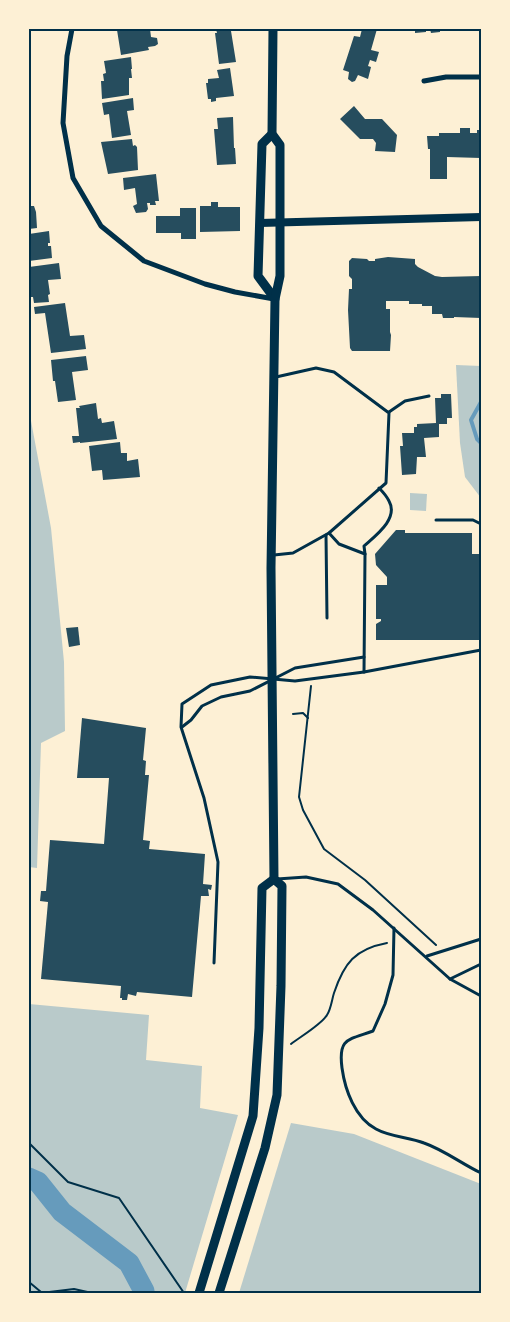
<svg xmlns="http://www.w3.org/2000/svg" width="510" height="1322" font-family="'Nunito Sans',sans-serif">
<style>
.green{fill:#b9caca}
.lines{fill:none;stroke-linecap:round;stroke-linejoin:round}
.stream{stroke:#669bbc;stroke-width:4}
.river{stroke:#669bbc;stroke-width:21}
.building{fill:#264d5e}
.path{stroke:#003049;stroke-width:2}
.service{stroke:#003049;stroke-width:3}
.minor{stroke:#003049;stroke-width:5}
.tertiary{stroke:#003049;stroke-width:8}
.secondary{stroke:#003049;stroke-width:9}
.neatline{fill:none;stroke:#003049;stroke-width:2}
</style>
<rect width="100%" height="100%" fill="#fdf0d5"/>
<g class="green">
<path d="M456 365 481 366V498L465 477 460 443Z"/>
<path d="M29 410 51 528 64 662 65 731 41 743 37 868 29 867Z"/>
<path d="M410 493 427 494 426 511 410 510Z"/>
<path d="M29 1004 149 1015 146 1060 202 1066 200 1108 238 1115 185 1293H29Z"/>
<path d="M291 1123 354 1134 481 1184V1293H239Z"/>
</g>
<g class="lines">
<path class="stream" d="M481 402 471 420 477 439 481 443"/>
<path class="river" d="M29 1178 38 1182 62 1212 129 1263 144 1291 143 1293"/>
</g>
<g class="building">
<path d="M118 29H150L151 37 157 38 158 44 155 46 148 47 149 50 121 55 117 30Z"/>
<path d="M216 29H229L230 31H231L236 62 219 64 215 33H217Z"/>
<path d="M362 29H377L371 50 379 52 376 62 370 60 368 66 371 67 368 79 358 75 355 81 352 82 348 79 349 72 343 70 354 36 360 37Z"/>
<path d="M415 29H426V32L415 33Z"/>
<path d="M430 29H440V32L431 33Z"/>
<path d="M131 57 132 69H131L132 78H129V95L102 99 101 81H104L103 74 106 73 104 61Z"/>
<path d="M230 68 234 96 216 98V101L211 102V99H208L206 83H208V79L219 78 217 70Z"/>
<path d="M133 98 134 110 127 111 131 135 112 138 109 114 104 115 102 103Z"/>
<path d="M354 106 365 119H382L397 135 395 152 375 151 376 143 373 139H360L340 119Z"/>
<path d="M233 117 234 148H235L236 164 217 165 214 129H218L217 118Z"/>
<path d="M460 128H470V133H477V130H481V158L447 157V179H430V149H428L427 136H439V133H460Z"/>
<path d="M132 139 133 146 135 145 137 147 138 170 108 174 101 142Z"/>
<path d="M156 174 159 201H155L156 205H150V203H147L148 209 146 212 136 213 133 206 137 204 135 188 124 190 123 178Z"/>
<path d="M29 202 30 206H34L36 212 37 228 29 229Z"/>
<path d="M211 202H218V207H240V231L200 232V206H211Z"/>
<path d="M180 208H196V239H181V233H156V216H180Z"/>
<path d="M49 231 50 243H48V246H51L52 258 29 261V234Z"/>
<path d="M388 257 415 259V264L418 267 435 276 442 277 481 276V318L454 317V318H443L442 314H432V306H422V304H409V301H386V309H390V332L391 335 390 351H352L350 348 348 310 349 289H352V279L349 276V261L352 258 367 259 369 261H375V259Z"/>
<path d="M59 263 61 279 48 280 50 294 48 295 49 302 34 303 33 297H31V281H29V267Z"/>
<path d="M65 303 70 336 84 335 86 349 51 353 45 313 35 314 34 307Z"/>
<path d="M86 356 88 370 72 372 76 400 58 402 55 381H53L51 360Z"/>
<path d="M441 394H451L452 418H447V424H439V437L424 438 426 457H417L416 474 402 475 400 446H403L402 433H414V427H417V424L436 423 435 398H441Z"/>
<path d="M96 403 98 419 101 418 102 423 114 421 117 439 80 443V442L73 443 72 436H79L76 408H80L79 406Z"/>
<path d="M120 442 121 453H127V461L138 459 140 477 103 480 102 470 92 471 89 446Z"/>
<path d="M396 530H405V533H472V554H481V640H376V624L381 621V619H376V585H387V577L376 565 375 554Z"/>
<path d="M78 627 80 645 69 647 66 628Z"/>
<path d="M82 718 146 728 143 760 146 761 145 775H149L143 840 150 841 149 849 205 854 203 884 212 885 211 890 208 889 209 896H201L192 997 137 992 136 996 128 994 127 1000H122V998H120L121 986 41 979 48 902 40 901 41 891H46L50 840 104 844 109 778H77Z"/>
</g>
<g class="lines">
<g class="path">
<path d="M311 686 299 797 303 810 324 849 365 880 436 945"/>
<path d="M293 714 303 713 308 718"/>
<path d="M291 1044C300 1037 322 1024 327 1015 331 1009 332 999 334 993 344 963 355 949 387 943"/>
<path d="M29 1143 68 1182 119 1198 184 1293"/>
<path d="M29 1282 41 1292"/>
<path d="M41 1293 74 1289 92 1293"/>
</g>
<g class="service">
<path d="M389 412 405 401 429 396"/>
<path d="M436 520H473L481 524"/>
<path d="M329 533 339 544 365 554 364 672 481 650"/>
<path d="M326 535 327 618"/>
<path d="M365 554 364 546C375 536 399 519 389 501 387 497 383 492 379 488"/>
<path d="M274 555 293 553 329 533 386 483 389 413 334 372 316 368 276 377"/>
<path d="M182 727 191 720 202 706 221 697 250 691 295 668 364 657"/>
<path d="M277 879 306 877 338 884 373 910 450 979 481 996"/>
<path d="M394 928 393 975 385 1004 373 1031C348 1040 338 1038 342 1068 345 1090 355 1118 376 1129 390 1137 409 1137 424 1143 444 1150 462 1164 481 1173"/>
<path d="M427 956 481 939"/>
<path d="M214 963 218 862 204 798 181 727 182 704 211 685 250 677 295 681 364 672"/>
<path d="M450 979 481 964"/>
</g>
<g class="minor">
<path d="M72 29 67 56 63 123 73 178 101 226 144 261 205 284 235 292 274 299"/>
<path d="M424 81 446 77H481"/>
</g>
<path class="tertiary" d="M260 223 481 217"/>
<g class="secondary">
<path d="M272 134 262 144 258 276 275 299"/>
<path d="M199 1293 253 1116 259 1028 262 888 274 879"/>
<path d="M219 1293 265 1148 277 1095 281 986 282 886 274 879 271 568 275 299 280 276V145L272 134 273 29"/>
</g>
</g>
<rect width="510" height="1322" fill="none" stroke="#fdf0d5" stroke-width="60"/>
<rect x="30" y="30" width="450" height="1262" class="neatline"/>
</svg>
